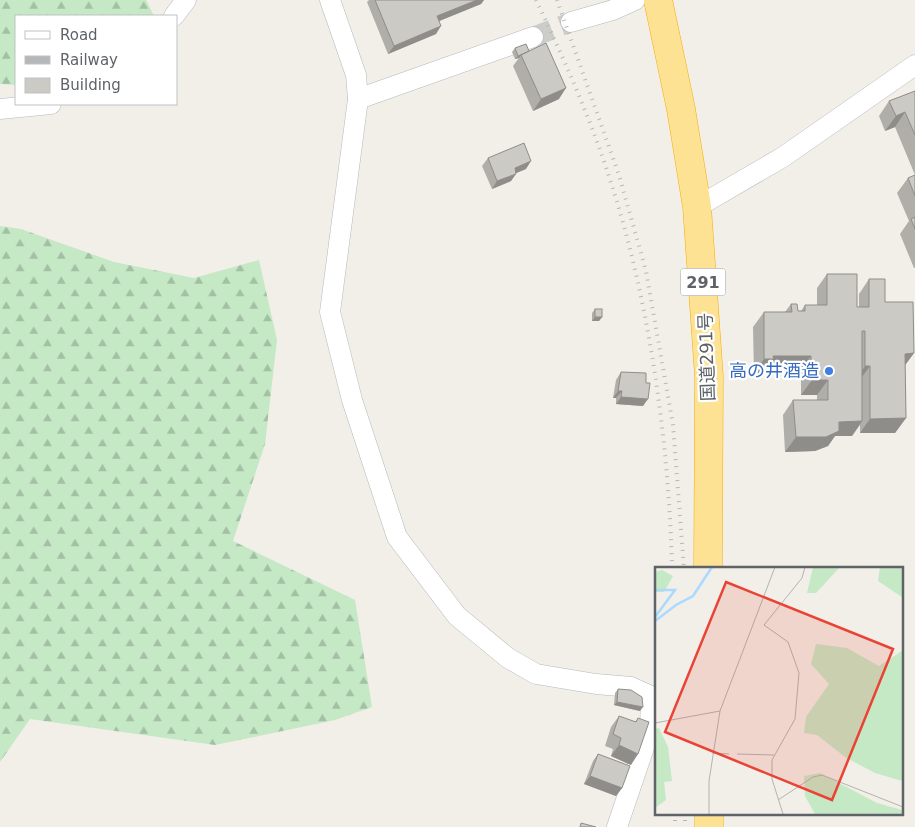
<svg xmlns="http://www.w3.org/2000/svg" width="915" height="827" font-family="'DejaVu Sans','Noto Sans JP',sans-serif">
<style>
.forest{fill:url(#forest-firs)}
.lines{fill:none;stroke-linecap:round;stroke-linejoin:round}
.minor-tunnel{stroke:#ccccc8;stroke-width:20;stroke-dasharray:20 10;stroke-linecap:butt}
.minor-casing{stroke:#b5b8bc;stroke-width:21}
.highway-casing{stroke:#f9ab00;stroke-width:29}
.minor{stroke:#fff;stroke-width:20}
.highway{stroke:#fde293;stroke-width:28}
.rail{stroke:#b6b7b8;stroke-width:4;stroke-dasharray:1 6;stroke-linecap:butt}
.wall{fill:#afaea9}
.shaded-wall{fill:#8f8d8a}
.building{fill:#cccac5;stroke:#8f8d8a}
.shop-dot{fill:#3f7fe0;stroke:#fff;stroke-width:2}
.labels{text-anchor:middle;stroke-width:4.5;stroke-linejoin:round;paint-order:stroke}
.shield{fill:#fff;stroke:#8f9295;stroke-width:1}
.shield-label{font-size:16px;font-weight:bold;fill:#5f6368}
.street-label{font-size:18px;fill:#5f6368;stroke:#fff}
.shop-label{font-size:18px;fill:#366cbe;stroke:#fff;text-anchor:end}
.inset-river{fill:none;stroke:#aadaff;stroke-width:2.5}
.inset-road{fill:none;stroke:#b3b3b1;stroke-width:1}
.view{fill:#ea4335;fill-opacity:0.15;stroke:#ea4335;stroke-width:2.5}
.inset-edge{fill:none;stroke:#5f6368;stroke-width:2.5}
</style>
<defs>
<pattern id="forest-firs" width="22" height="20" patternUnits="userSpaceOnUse" patternTransform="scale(1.25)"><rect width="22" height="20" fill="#c5e8c5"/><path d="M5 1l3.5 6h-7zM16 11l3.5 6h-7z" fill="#a3c0a4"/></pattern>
</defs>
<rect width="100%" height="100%" fill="#f1efe8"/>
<g class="forest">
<path d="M0 0H146L154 16H16V85L0 84Z"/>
<path d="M0 226 21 229 114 262 194 278 259 260 277 340 265 444 233 541 355 600 372 707 335 720 215 745 30 719 0 762Z"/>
</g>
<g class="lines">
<path class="minor-tunnel" d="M533 37 571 22"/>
<defs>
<g id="minor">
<path d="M330 0 356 75 358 99 330 312 352 400 397 537 457 616 508 658 536 674 596 684 631 687 651 696 650 730 617 827"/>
<path d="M174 16 186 0"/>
<path d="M571 22 613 10 635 0"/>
<path d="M358 99 533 37"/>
<path d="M0 109 51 104"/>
<path d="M697 207 783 157 915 65"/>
</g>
<g id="highway">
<path d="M658 0 681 109 697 207 709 377 708 568"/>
<path d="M709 813V827"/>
</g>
</defs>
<use href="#minor" class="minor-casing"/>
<use href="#highway" class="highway-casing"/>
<use href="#minor" class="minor"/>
<use href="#highway" class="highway"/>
<g class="rail">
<path d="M536 0C565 61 593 124 613 189 650 306 669 445 672 568"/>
<path d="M557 0 619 175 646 271 673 425 684 568"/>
<path d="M675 813V827"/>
<path d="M685 813V827"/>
</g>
</g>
<g class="wall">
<path d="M369 0H484L481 4 439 21 436 34 388 54 367 2Z"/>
<path d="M515 48 529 51 559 99 533 111 513 66 519 58 515 59 512 52Z"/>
<path d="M915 91V268H914L900 234 909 221 897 193 908 178 915 175 895 127 885 131 879 116 889 101Z"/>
<path d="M488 158 526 169 516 173 511 181 492 189 482 166Z"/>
<path d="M827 274 857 307H859V294L869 279 885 302 914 353 905 365 906 418 895 433H860V425L852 436H835L828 446 815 451 785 452 783 415 793 400H817V395H801V371H765L763 374H754L753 327 764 312H785L791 304 798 311H801L805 305H817V288Z"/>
<path d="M595 309 602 317 599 321H592V313Z"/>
<path d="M621 372 643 406 616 404V398H613L616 380Z"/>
<path d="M618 689 640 711 614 705 615 693Z"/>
<path d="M619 716 635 722 638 718 631 765 611 756 613 749 605 746 611 727Z"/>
<path d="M598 754 622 788 616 796 584 784 593 761Z"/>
</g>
<g class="shaded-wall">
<path d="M477 0H484L481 4 432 24 437 16Z"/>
<path d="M441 26 436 34 388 54 394 46Z"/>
<path d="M529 51 521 55 519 58 515 59 518 56Z"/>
<path d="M566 88 559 99 533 111 541 99Z"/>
<path d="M905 112 895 127 885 131 896 116Z"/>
<path d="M531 161 526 169 509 176 515 168Z"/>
<path d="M516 174 511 181 492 189 497 181Z"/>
<path d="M595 317H602L599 321H592Z"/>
<path d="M914 353 903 368 905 354Z"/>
<path d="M773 356H811L801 371H765L763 374H754L764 359Z"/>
<path d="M865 366H870L859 381H855Z"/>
<path d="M812 380H828L817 395H801Z"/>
<path d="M618 391H622L616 398H613Z"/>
<path d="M621 397 648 399 643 406 616 404Z"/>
<path d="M906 418 895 433H860L870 419Z"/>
<path d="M862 421 852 436H835L828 446 815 451 785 452 796 437 839 422Z"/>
<path d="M617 702 643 707 640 711 614 705Z"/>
<path d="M619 745 638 754 631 765 611 756Z"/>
<path d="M590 776 622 788 616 796 584 784Z"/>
</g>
<g class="building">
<path d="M375 0H477L437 16 441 26 394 46Z"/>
<path d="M546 43 566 88 541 99 521 55Z"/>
<path d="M526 44 529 51 518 56 515 48Z"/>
<path d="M915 91V135L905 112 896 116 889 101Z"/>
<path d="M524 143 531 161 515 168 516 174 497 181 488 158Z"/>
<path d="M915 175V196L908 178Z"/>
<path d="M915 217V229L911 219Z"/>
<path d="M827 274H857V307H869V279H885V302H913L914 353 905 354 906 418 870 419V366H865V331H862V421L839 422V431L826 437H796L793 400H828V380H812L811 356H773L774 359H764V312H792L791 304H797L798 311H805V305H827Z"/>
<rect x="595" y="309" width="7" height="8"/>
<path d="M621 372 646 373V383H650L648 399 621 397 622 391H618Z"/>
<path d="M618 689 631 690 642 697 643 707 617 702Z"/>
<path d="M619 716 636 722 638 718 649 722 638 754 619 745 621 738 613 734Z"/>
<path d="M598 754 630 766 622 788 590 776Z"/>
<path d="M581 823 596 827H580Z"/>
</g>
<circle class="shop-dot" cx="829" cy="371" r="5"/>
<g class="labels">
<rect class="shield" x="680.5" y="268.5" width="45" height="27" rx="4"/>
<g class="shield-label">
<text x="703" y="288">291</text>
</g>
<g class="street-label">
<text transform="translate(707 357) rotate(-92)" y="6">国道291号</text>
</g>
<g class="shop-label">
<text x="819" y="377">高の井酒造</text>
</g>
</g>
<g transform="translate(655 567)">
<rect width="248" height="248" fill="#f1efe8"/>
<path d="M4 161 13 180 17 214 9 215 11 233 0 241V162Z" fill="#c5e8c5"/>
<path d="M158 0H185L161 26H152ZM225 0H247V30L223 14ZM161 77 192 81 224 99 247 84V214L220 206 190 190 162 168 149 166 151 150 174 117 156 97ZM165 206 222 236 247 243V247H160L150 229 149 209Z" fill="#c5e8c5"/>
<path d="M7 3 18 9 9 25H0V5Z" fill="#c5e8c5"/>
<path class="inset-river" d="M0 23H20L0 50M0 54 21 38 38 29 57 0"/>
<path class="inset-road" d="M0 156 65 144M57 186 74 187M82 187 119 188M123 233 158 210 167 208 248 240M54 247V214L65 144 120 0M128 247 117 212V193L140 152 144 106 133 75 109 58 147 11 150 0"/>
<path class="view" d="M71 15 238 82 177 233 10 165Z"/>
<rect width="248" height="248" class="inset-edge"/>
</g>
<rect x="15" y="15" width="162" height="90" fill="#ffffff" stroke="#bfc1c3"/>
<rect x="25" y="31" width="25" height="8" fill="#ffffff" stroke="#bfc1c3"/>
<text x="60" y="40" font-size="15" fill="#5f6368">Road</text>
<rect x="25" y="56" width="25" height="8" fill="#b6b7b8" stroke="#bfc1c3"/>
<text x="60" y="65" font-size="15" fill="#5f6368">Railway</text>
<rect x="25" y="78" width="25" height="15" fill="#cccac5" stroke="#bfc1c3"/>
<text x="60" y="90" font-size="15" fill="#5f6368">Building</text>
</svg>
